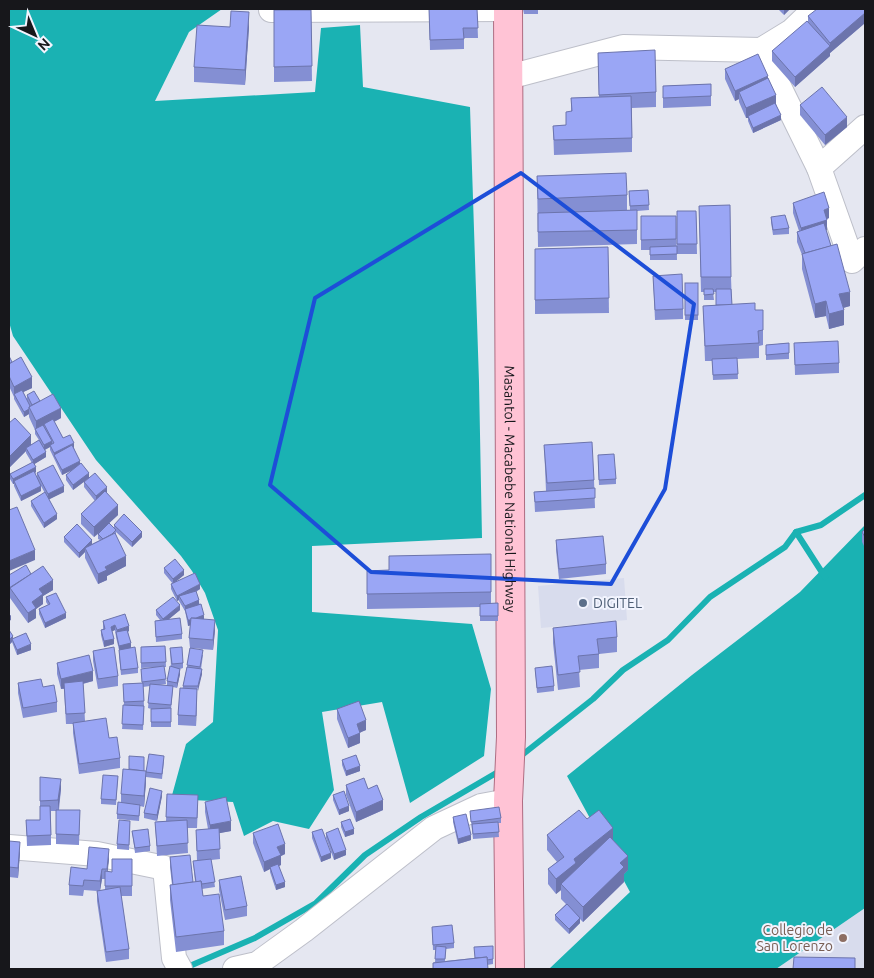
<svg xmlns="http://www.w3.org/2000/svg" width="874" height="978" font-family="Ubuntu,sans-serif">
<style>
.built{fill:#d8dced}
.water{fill:#1ab2b3}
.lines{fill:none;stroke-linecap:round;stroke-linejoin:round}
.stream{stroke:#1ab2b3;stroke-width:6}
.minor-casing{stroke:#bdbfc9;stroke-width:26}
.major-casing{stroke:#ae6d82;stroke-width:30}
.minor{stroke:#fff;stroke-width:24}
.major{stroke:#ffc3d5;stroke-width:28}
.wall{fill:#848fd3;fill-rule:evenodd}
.shaded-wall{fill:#6c74ac}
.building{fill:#9aa6f5;stroke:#6c74ac}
.marked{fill:none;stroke:#1d4ed8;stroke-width:4;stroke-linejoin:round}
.service-dot{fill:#5c6f8a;stroke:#f2f4fe;stroke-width:2}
.education-dot{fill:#8d6e63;stroke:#f2f4fe;stroke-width:2}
.labels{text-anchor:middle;stroke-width:4;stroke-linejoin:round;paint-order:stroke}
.street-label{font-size:14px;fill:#17171b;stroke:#f2f4fe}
.service-label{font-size:14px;fill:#4e5e75;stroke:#f2f4fe;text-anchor:start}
.education-label{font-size:14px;fill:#785e54;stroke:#f2f4fe;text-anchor:end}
</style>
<rect width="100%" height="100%" fill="#e5e7f1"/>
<g class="built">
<path d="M624 578 627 620 541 628 538 586Z"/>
<path d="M865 908V969H776Z"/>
</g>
<g class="water">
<path d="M9 9H222L189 32 155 101 315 92 321 28 360 25 363 87 470 107 479 382 482 538 312 546V612L472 624 491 689 484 756 410 803 382 702 322 712 334 790 309 829 273 821 244 836 233 802 171 799 186 744 213 722 218 630 205 593 192 571 181 556 96 460 13 336 9 322Z"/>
<path d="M865 525V908L776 969H549L630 892 567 776 692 675 800 592Z"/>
</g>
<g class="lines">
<g class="stream">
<path d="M796 532 825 577"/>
<path d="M517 759 593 699 623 670 668 640 710 597 785 547 796 532 821 525 865 495"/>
<path d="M185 968 255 938 316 903 365 855 421 817 503 769"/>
</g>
<defs>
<g id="minor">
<path d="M271 10 508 9"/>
<path d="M761 50 819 168 852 261 865 249"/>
<path d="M509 77 623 47 761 50 792 31 815 9"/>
<path d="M819 168 865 127"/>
<path d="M9 847 97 854 165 868 174 958 180 969"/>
<path d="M235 969 257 964 304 930 434 828 481 806 508 801"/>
</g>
<g id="major">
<path id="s1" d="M508 9 511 737 508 801 510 969"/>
</g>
</defs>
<use href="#minor" class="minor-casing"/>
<use href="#major" class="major-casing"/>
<use href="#minor" class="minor"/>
<use href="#major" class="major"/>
</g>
<g class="wall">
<path d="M429 9H477L478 38H464V49L430 50Z"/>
<path d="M523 9H538V14H524Z"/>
<path d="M778 9H790L784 15Z"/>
<path d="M865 9V23L830 53V52V56L795 87 772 61V51L808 22V16Z"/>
<path d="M274 10H311L312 81 274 82Z"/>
<path d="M230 27H249L245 85 194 82V67Z"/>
<path d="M598 53 656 92V107L632 108V152L554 155 553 126 566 125 571 111V98L599 97Z"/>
<path d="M725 69 768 78 781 120 753 133 748 121V118H746L739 102V99L735 101 725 79Z"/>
<path d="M711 84V106L663 108V86Z"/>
<path d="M800 105 847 127 825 145 800 115Z"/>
<path d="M537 176 627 195V210H630L629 191 648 190 649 210 637 211V244L538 247Z"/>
<path d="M793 203 829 218 827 219V230H826L850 306 843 308 844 325 829 329 826 316 815 318 802 269V255L797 242V232L799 231 793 213Z"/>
<path d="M699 206 731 277 732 305 755 310 763 330V345L759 346V358L737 359 738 379 713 380 712 361H705L703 306 716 305V292H713L714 300H704V292H701Z"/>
<path d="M677 211H696L697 254H677Z"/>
<path d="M641 216H676L677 260H650V250H641Z"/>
<path d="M771 217 789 228V234L773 235 771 222Z"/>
<path d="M608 247 609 313 535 314V249Z"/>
<path d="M653 276 683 309V319L655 320Z"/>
<rect x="685" y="283" width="13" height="37"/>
<path d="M789 343V359L766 360V345Z"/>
<path d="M794 343 839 363V373L795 375Z"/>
<path d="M9 356 12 362 32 388 23 392 27 399V395L40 401 61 418 54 422 63 438 74 448 80 464 89 478 73 490 66 480V475L73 470 62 475 50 450V447L45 450 46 457 34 464 36 472 35 473 37 478V473L64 492 49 499 57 519 44 528 31 506V501L46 495 41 486V491L21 501 14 486V484H13L10 479V474L32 463 26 453V451L9 468V415L10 422 31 445 39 440 35 434V430L29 417V414L24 417 14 399V397L9 386Z"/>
<path d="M544 445 594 480 595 508 535 512 534 492 546 491Z"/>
<path d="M598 460 616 479V484L599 485Z"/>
<path d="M84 482 107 492H106L118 515 109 523 114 528V525L142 537 132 547 116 532V535L126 566 107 576V580L98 584 85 558V552L79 558 64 542V537L92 544 100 540 98 539V534L94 537 81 524V514L95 501 84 487Z"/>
<path d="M865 529V548L862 542V532Z"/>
<path d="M556 540 606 564V574L559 579 556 550Z"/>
<path d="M491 554V604L498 603V621H480V607L367 609V571L389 570Z"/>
<path d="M164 568 184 575 174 583 200 589 196 592 204 619 215 630 213 650 191 648 203 655 201 669 202 674 197 691 196 726 178 725V715L183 686 187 667 190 648 189 638 191 625 188 626 185 611 179 601V600L177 601 171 589V584H173L164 573Z"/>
<path d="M31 574 53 590 43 596V604L36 609V618L28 623 10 598V593H9V575Z"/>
<path d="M46 597 66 618 45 628 39 614V609L48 605 46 602Z"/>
<path d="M156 610H180L169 619 182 634V639L156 642 155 621 160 620 156 615Z"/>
<path d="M103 621 129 631 128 632 131 648 138 668V673L121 675 119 655V650L116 637 115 630 112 631 114 644 104 647 101 635V630L103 629Z"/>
<path d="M553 628 617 637V652L599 654V668L579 670 580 687 558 690 553 643Z"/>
<path d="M9 630 13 638 31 650 17 655 12 642 9 645Z"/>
<path d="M165 646 166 667H164L166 684 159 685 167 686V681L171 667 170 648 183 663V668L180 669V674L177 688 173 687 171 710V727H151V709L148 708 150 686 143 687 144 706 143 730 122 729 124 705 123 684 142 683 141 669 159 667 141 668V647Z"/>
<path d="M93 651 118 676V686L98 689 93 661Z"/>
<path d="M57 663 93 681 83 684 85 721 109 738 120 758V768L79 774 73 733V724H66L64 689H61L57 674Z"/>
<path d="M535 668 554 686V691L537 693Z"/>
<path d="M18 683 43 687 57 702V712L23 718 18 693Z"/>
<path d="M337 709 366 730 360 732V743L348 748 337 719Z"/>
<path d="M342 760 360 771 346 776 342 765Z"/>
<path d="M164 761 162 779 146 777V772Z"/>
<path d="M144 771 146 781 144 807 140 806 139 821 117 819V814L121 803V794Z"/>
<path d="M118 776 116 805 101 804V799Z"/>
<path d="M346 785 368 789 383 810 356 822 346 795Z"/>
<path d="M61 789 59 810H80L79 845 56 844V811H51V845L27 846 26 820H40V801Z"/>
<path d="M167 794 198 805 197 828H187L188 853 157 856 155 822 166 821Z"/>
<path d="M333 795 349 811 339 815 333 800Z"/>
<path d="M162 796 157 821 144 818V813Z"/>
<path d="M205 802 231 831 219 833 220 859 211 860 215 887 202 889 203 896 224 931V945L176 952 170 900V885H172L170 867V857L193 882H195L193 861H197L196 830 208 829 205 812Z"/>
<path d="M470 811 501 818V823H498L499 837 473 839Z"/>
<path d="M453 817 471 840 458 844 453 822Z"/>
<path d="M587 819 613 840 628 870 624 874V882L583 922 580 919V923L569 934 555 920V915L566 904 561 899V890L556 894 548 884V869L557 862 547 850V835Z"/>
<path d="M130 821 129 850 117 849V844Z"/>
<path d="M341 822 354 834 345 837 341 827Z"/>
<path d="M132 831 150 846V851L135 853Z"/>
<path d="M312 832 331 858 321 862 312 838Z"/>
<path d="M253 833 285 854 281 856V865L279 866 285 887 276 890 270 872V869L264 872 253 843Z"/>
<path d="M326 833 346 855 334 860 326 838Z"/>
<path d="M9 841 20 852 18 878 9 877Z"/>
<path d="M109 859 107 872H112L132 859V896H121L129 949V959L106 962 97 901V891L84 890 83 896 69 895V885L87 869ZM102 879H105V890H100Z"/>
<path d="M219 880 247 906V916L225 920 219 890Z"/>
<path d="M432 927 454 943V948L446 949 445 961 474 958 493 946V964L487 965 488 969H433V963L435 962 436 950H433Z"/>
</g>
<g class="shaded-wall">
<path d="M784 9H790L784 15Z"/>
<path d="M249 12V27L245 85V70Z"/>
<path d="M865 13V23L830 53V43Z"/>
<path d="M830 46V56L795 87V77Z"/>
<path d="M768 76V86L739 92V99L735 101V91Z"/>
<path d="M776 95V105L748 116V118H746V108Z"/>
<path d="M781 115V120L753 133V128Z"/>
<path d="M847 117V127L825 145V135Z"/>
<path d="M829 208V218L824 220V210Z"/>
<path d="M827 220V230L801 238V228Z"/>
<path d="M850 292V306L839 309V294Z"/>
<path d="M826 301V316L815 318V304Z"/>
<path d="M844 310V325L829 329V314Z"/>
<path d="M32 377V388L15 396 14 394V397V387Z"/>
<path d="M61 408V418L46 426 44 424V427L36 431V421Z"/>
<path d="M29 409V414L24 417V412Z"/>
<path d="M31 435V445L26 448V451L9 468V457Z"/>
<path d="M52 441V446L50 445V447L44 450V445Z"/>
<path d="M74 443V448L54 455V453Z"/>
<path d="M46 452V457L33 465V460Z"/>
<path d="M80 461V466L62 475V470Z"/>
<path d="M36 467V472L15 483 14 481V484H13V479Z"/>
<path d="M89 473V478L73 490V485Z"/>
<path d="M41 486V491L21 501V496Z"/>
<path d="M64 486V492L48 500V494Z"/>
<path d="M107 487V492L96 501V496Z"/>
<path d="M10 501V511L9 512V502Z"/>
<path d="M118 505V515L94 537V527Z"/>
<path d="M57 514V519L44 528V523Z"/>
<path d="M142 532V537L132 547V542Z"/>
<path d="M92 540V545L85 548V552L79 558V553Z"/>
<path d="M35 550V560L9 571V561Z"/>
<path d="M126 556V566L107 576V580L98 584V574L105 567Z"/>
<path d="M184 570V575L173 584V579Z"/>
<path d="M53 580V590L43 596V604L36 609V618L28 623V613L32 602 39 589Z"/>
<path d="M200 584V589L181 599 179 596V600L177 601V596Z"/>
<path d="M199 600V605L185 609V611V606Z"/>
<path d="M180 605V610L163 624V619Z"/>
<path d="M66 613V618L45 628V623Z"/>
<path d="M11 615V620L9 621V616Z"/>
<path d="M204 615V621L188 626V620Z"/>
<path d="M215 620V630L213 650V640Z"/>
<path d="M115 625V630L111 632V627Z"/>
<path d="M129 626V631L117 635V630Z"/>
<path d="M13 636V641L12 639V642L9 645V640Z"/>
<path d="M114 639V644L104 647V641Z"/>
<path d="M131 643V648L119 651V646Z"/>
<path d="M31 644V650L17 655V650Z"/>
<path d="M180 669V674L177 688V683Z"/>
<path d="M202 669V674L198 691V686Z"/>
<path d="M93 671V681L61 689V679Z"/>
<path d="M197 689V699L196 726V716Z"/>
<path d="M366 720V730L357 734V724Z"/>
<path d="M360 733V743L348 748V738Z"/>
<path d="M360 766V771L346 776V771Z"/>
<path d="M146 771V781L144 807V796Z"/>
<path d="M61 779V789L58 811V800Z"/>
<path d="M162 791V796L157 821V815Z"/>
<path d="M383 800V810L356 822V812Z"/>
<path d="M349 806V811L339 815V810Z"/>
<path d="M231 821V831L210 835V825Z"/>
<path d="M613 828V843L561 884V890L556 894V879L574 859Z"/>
<path d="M354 829V834L345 837V832Z"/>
<path d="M471 835V840L458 844V839Z"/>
<path d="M20 842V852L18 878V868Z"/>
<path d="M285 844V854L281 856V865L271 869 270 867V869L264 872V862L277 847Z"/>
<path d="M109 849V859L107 879V869Z"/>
<path d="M346 850V855L334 860V854Z"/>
<path d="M331 853V858L321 862V857Z"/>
<path d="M628 856V870L624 874V882L583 922V907L620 863Z"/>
<path d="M102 869V879L100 891V881Z"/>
<path d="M285 882V887L276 890V885Z"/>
<path d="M580 918V923L569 934V929Z"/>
</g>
<g class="building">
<path d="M429 9H477L478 28H463L464 39 430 40Z"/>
<path d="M817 9H865V13L830 43 808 16Z"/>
<path d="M274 10H311L312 66 274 67Z"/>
<path d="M231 11 249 12 245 70 194 67 197 25 230 27Z"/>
<path d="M807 21 830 46 795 77 772 51Z"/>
<path d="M655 50 656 92 599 95 598 53Z"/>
<path d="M758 54 768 76 735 91 725 69Z"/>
<path d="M768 78 776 95 746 108 739 92Z"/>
<path d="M711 84V96L663 98V86Z"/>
<path d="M822 87 847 117 825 135 800 105Z"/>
<path d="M631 96 632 138 554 140 553 126 566 125V112L572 111 571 98Z"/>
<path d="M775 103 781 115 753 128 748 116Z"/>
<path d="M626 173 627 195 538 199 537 176Z"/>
<path d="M648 190 649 205 630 206 629 191Z"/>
<path d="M824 192 829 208 824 210 827 220 801 228 793 203Z"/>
<path d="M730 205 731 277H701L699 206Z"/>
<path d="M637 210V230L538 232V213Z"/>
<path d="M677 211H696L697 244H677Z"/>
<path d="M785 215 789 228 773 230 771 217Z"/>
<path d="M641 216H676V239L641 240Z"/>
<path d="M824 223 831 246 805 253 797 232Z"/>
<path d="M837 244 850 292 839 294 844 310 829 314 826 301 815 304 802 254Z"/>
<path d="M677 246V254L650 255V247Z"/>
<path d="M608 247 609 298 535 300V249Z"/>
<path d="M682 274 683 309 655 310 653 276Z"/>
<rect x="685" y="283" width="13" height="32"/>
<path d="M704 289H713L714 294 704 295Z"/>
<path d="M716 289H731L732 305H716Z"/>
<path d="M755 303V310H763V330L758 331 759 343 705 346 703 306Z"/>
<path d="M838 341 839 363 795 365 794 343Z"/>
<path d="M789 343V353L766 355V345Z"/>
<path d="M9 356 12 362 9 364Z"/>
<path d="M21 357 32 377 14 387 9 376V364Z"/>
<path d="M737 358 738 374 713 375 712 359Z"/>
<path d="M22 390 30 406 29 407V409L24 412 14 394Z"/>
<path d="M34 391 40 401 32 405 27 395Z"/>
<path d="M53 394 61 408 36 421 29 407Z"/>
<path d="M15 418 31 435 9 457V423Z"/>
<path d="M53 419 63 438 70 435 74 443 54 453 50 445 54 443 44 424Z"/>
<path d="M43 425 52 441 44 445 35 429Z"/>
<path d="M39 440 46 452 33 460 26 448Z"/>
<path d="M592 442 594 480 547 483 544 445Z"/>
<path d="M72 445 80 461 62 470 54 455Z"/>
<path d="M614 454 616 479 599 480 598 455Z"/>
<path d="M33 462 36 467 13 479 10 474Z"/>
<path d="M81 463 89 473 73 485 66 475Z"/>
<path d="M53 465 64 486 48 494 37 473Z"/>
<path d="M34 471 41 486 21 496 14 481Z"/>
<path d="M95 473 107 487 96 496 84 482Z"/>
<path d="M595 488V498L535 502 534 492Z"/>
<path d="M105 491 118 505 94 527 81 514Z"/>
<path d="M45 492 57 514 44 523 31 501Z"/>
<path d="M17 507 35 550 9 561V510Z"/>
<path d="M124 514 142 532 132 542 114 525Z"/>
<path d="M109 523 116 530 112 534 103 539 98 534Z"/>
<path d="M77 524 92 540 79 553 64 537Z"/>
<path d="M865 529V537L862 532Z"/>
<path d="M115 533 126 556 105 567 107 570 98 574 85 548Z"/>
<path d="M603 536 606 564 559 569 556 540Z"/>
<path d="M491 554V592L367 594V571L389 570V556Z"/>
<path d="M175 559 184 570 173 579 164 568Z"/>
<path d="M26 565 31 574 9 588V575Z"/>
<path d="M43 566 53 580 39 589 43 594 32 602 36 608 28 613 10 588Z"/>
<path d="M195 573 200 584 177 596 171 584Z"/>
<path d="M196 591 199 600 185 606 179 596Z"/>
<path d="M56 593 66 613 45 623 39 609 50 604 46 597Z"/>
<path d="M173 597 180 605 163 619 156 610Z"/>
<path d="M498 603V616H480V604Z"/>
<path d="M201 604 204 615 196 618H191V620H188L185 609Z"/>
<path d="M125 614 129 626 117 630 115 625 111 627 114 639 104 641 101 630 105 629 103 621Z"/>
<path d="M180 618 182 634 156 637 155 621Z"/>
<path d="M191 618 215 620 213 640 189 638Z"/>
<path d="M616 621 617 637 597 639 599 654 578 656 580 672 558 675 553 628Z"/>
<path d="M9 630 13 636 9 640Z"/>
<path d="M127 630 131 643 119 646 116 632Z"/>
<path d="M26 633 31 644 17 650 12 639Z"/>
<path d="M165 646 166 662 141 663V647Z"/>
<path d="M114 647 118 676 98 679 93 651Z"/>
<path d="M135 647 138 668 121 670 119 650Z"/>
<path d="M182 647 183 663 172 664 170 648Z"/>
<path d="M190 648 203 650 200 667 187 665Z"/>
<path d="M89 655 93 671 61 679 57 663Z"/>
<path d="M164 666 166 679 142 682 141 669Z"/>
<path d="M170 666 180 669 177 683 167 681Z"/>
<path d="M552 666 554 686 537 688 535 668Z"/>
<path d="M187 667 202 669 198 686H183Z"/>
<path d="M41 679 43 687 54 685 57 702 23 708 18 683Z"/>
<path d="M83 681 85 713 66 714 64 683Z"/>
<path d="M143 683 144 701 124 702 123 684Z"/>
<path d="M150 684 173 686 171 705 148 703Z"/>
<path d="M180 688 197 689 196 716 178 715Z"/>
<path d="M359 701 366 720 357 724 360 733 348 738 337 709Z"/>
<path d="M123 705 144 706 143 725 122 724Z"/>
<path d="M171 708V722H151V709Z"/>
<path d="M106 718 109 738 117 737 120 758 79 764 73 723Z"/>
<path d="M149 754 164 756 162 774 146 772Z"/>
<path d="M356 755 360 766 346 771 342 760Z"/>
<path d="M129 756 144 757V771L129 769Z"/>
<path d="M123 769 146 771 144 796 121 794Z"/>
<path d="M103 775 118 776 116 800 101 799Z"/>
<path d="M40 777 61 779 58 800 40 801Z"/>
<path d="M364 778 368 789 377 785 383 800 356 812 346 785Z"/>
<path d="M150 788 162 791 157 815 144 813Z"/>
<path d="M344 791 349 806 339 810 333 795Z"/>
<path d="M167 794 198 795 197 818 166 817Z"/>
<path d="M226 797 231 821 210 825 205 802Z"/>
<path d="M118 802 140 805 139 816 117 814Z"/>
<path d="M40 806H50L51 835 27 836 26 820H40Z"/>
<path d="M499 807 501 818 471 822 470 811Z"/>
<path d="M56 810H80L79 835 56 834Z"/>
<path d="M579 810 587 819 599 810 613 828 574 859 576 863 556 879 548 869 564 857 547 835Z"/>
<path d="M466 814 471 835 458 839 453 817Z"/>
<path d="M350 819 354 829 345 832 341 822Z"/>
<path d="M119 820 130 821 129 845 117 844Z"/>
<path d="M187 820 188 843 157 846 155 822Z"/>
<path d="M498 822 499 832 473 834 472 824Z"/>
<path d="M278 824 285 844 277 847 281 855 264 862 253 833Z"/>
<path d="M219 828 220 849 197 851 196 830Z"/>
<path d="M338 828 346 850 334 854 326 833Z"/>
<path d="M148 829 150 846 135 848 132 831Z"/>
<path d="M322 829 331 853 321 857 312 832Z"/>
<path d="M610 837 628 856 620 863 624 867 583 907 561 884Z"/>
<path d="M9 841 20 842 18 868 9 867Z"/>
<path d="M89 847 109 849 107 869H102L100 881 84 880 83 886 69 885 71 867 87 869Z"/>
<path d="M190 855 193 882 173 885 170 857Z"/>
<path d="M112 859H132V886H105V871L112 872Z"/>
<path d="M211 859 215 882 202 884 201 881 196 882 193 861Z"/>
<path d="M278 864 285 882 276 885 270 867Z"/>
<path d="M241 876 247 906 225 910 219 880Z"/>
<path d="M201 881 203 896 219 894 224 931 176 937 170 885Z"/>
<path d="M120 887 129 949 106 952 97 891Z"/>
<path d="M567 904 580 918 569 929 555 915Z"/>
<path d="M452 925 454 943 433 945 432 927Z"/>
<path d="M436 946 446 947 445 959H435Z"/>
<path d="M493 946V959L487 960V957L475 958 474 947Z"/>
<path d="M487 957 488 969H433V963Z"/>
<path d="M794 957 855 958V969H793Z"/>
</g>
<path class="marked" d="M521 173 694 304 665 489 611 584 371 572 270 485 315 298Z"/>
<circle class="service-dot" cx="583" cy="603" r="5"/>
<circle class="education-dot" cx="843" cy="938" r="5"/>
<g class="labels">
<g class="street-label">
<text dy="5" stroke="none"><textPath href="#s1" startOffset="480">Masantol - Macabebe National Highway</textPath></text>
</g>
<g class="service-label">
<text x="593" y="608">DIGITEL</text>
</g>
<g class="education-label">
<text x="833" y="935">Collegio de<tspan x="833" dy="16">San Lorenzo</tspan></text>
</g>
</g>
<rect width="874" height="978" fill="none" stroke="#17171b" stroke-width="20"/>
<g transform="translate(35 35) rotate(136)" stroke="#f2f4fe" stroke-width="4" paint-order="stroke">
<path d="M0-4L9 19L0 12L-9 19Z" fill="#17171b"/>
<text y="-8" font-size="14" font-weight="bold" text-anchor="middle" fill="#17171b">N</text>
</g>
</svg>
